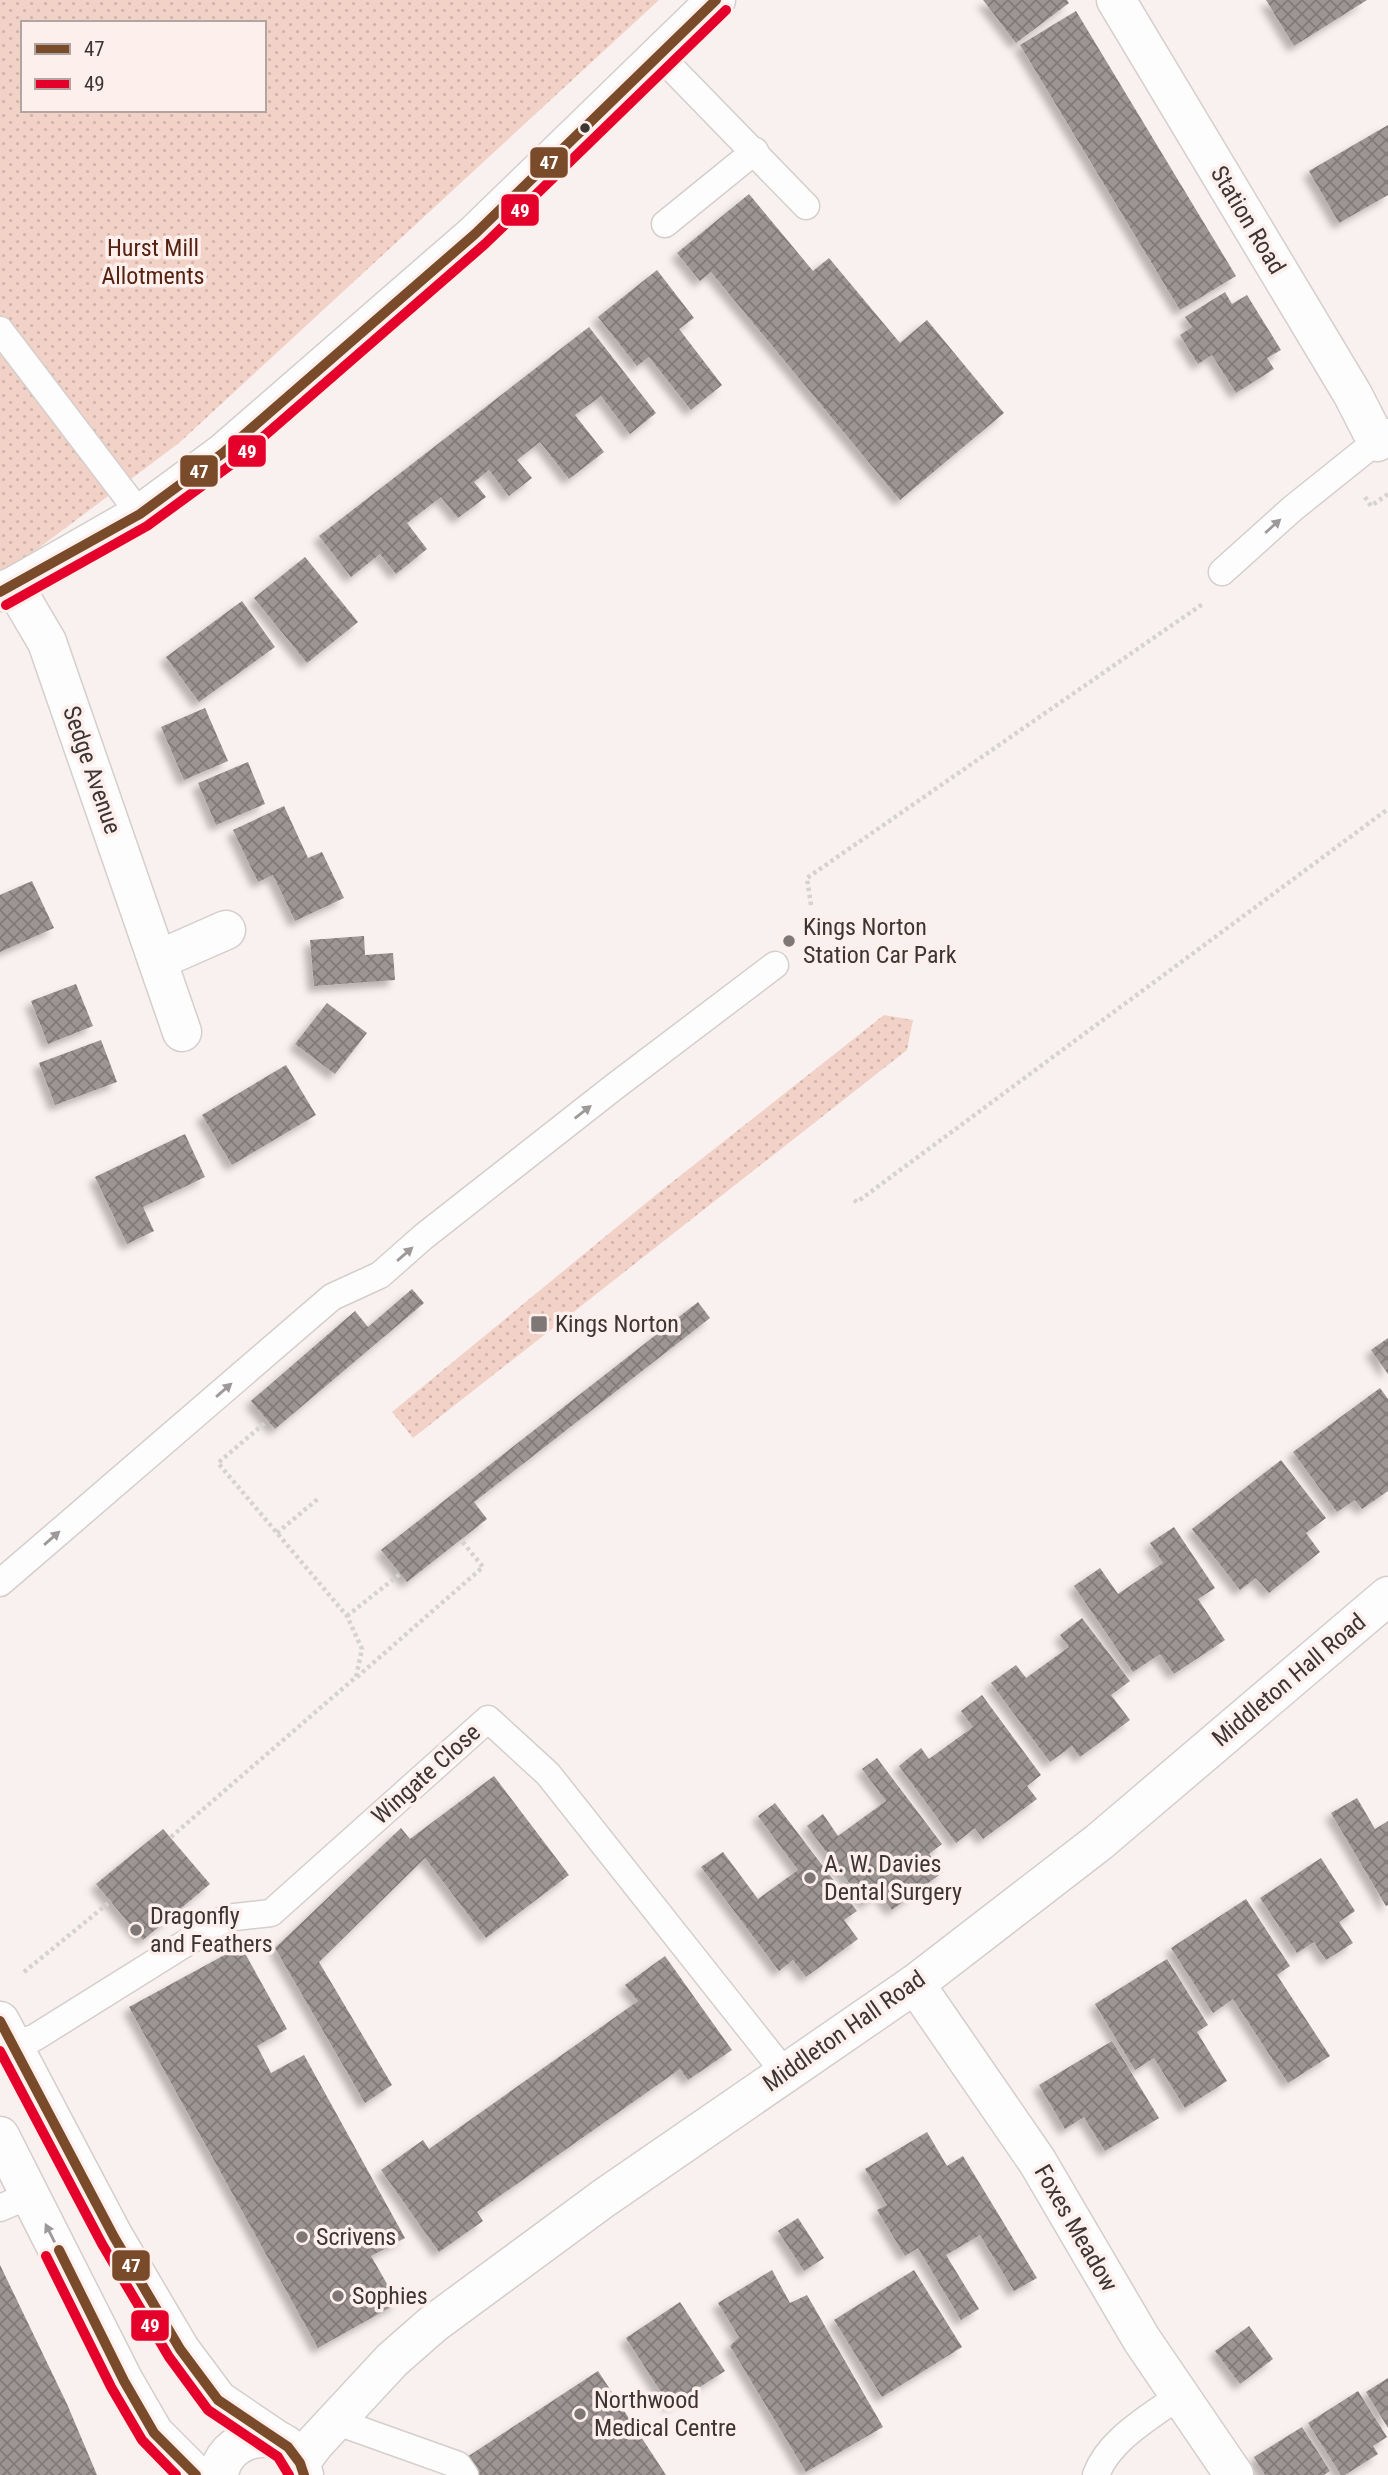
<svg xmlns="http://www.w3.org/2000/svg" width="1388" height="2475" font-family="'Roboto Condensed',sans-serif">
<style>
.grass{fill:url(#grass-dots);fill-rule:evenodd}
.building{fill:url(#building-cross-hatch);filter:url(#shadow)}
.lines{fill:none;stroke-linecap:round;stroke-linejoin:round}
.service-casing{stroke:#d4cecc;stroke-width:29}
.minor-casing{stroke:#d4cecc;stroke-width:41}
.tertiary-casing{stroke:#d4cecc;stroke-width:41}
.secondary-casing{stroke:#d4cecc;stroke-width:41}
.trunk-casing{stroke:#d4cecc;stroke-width:41}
.path{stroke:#d5d2d2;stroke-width:4.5;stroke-dasharray:3.5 3.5;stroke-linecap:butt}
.service{stroke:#fefdfd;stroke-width:26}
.minor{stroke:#fefdfd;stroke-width:38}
.tertiary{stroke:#fefdfd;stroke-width:38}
.secondary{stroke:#fefdfd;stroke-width:38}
.trunk{stroke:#fefdfd;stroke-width:38}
.bus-1-casing{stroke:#fdefeb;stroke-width:16}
.bus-2-casing{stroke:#fdefeb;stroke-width:16}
.bus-1{stroke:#7a4b2a;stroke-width:10}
.bus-2{stroke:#e4002b;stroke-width:10}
.oneway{fill:#9d9998}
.bus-dot{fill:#3c3533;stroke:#fdefeb;stroke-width:2.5}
.poi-dot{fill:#7e7775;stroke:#fdefeb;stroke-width:2.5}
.labels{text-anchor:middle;stroke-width:7;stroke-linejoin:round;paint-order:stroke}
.street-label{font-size:24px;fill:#3c3533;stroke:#fdefeb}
.park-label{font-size:24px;fill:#552110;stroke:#fdefeb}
.poi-label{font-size:24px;fill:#3c3533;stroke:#fdefeb;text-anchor:start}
.line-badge{stroke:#fdefeb;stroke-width:2.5}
.badge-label{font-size:19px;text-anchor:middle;font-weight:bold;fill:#fff}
</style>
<defs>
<pattern id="grass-dots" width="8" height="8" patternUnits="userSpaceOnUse" patternTransform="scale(1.75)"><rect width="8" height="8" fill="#f2d1c7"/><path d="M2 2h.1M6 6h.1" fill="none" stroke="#d0b4ab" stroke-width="1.8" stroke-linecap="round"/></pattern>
<pattern id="building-cross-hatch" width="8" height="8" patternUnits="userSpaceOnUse" patternTransform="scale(1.75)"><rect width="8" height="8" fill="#9c9593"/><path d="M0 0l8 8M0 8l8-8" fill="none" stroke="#807a79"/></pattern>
<filter id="shadow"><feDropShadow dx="-6" dy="6" stdDeviation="3.5" flood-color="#0004"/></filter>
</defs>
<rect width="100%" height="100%" fill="#f9f1ef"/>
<g class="grass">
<path d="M0 0H659L179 443 12 568 0 572ZM23 23H264V110H23Z"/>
<path d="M884 1015 913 1020 907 1050 413 1438 392 1412 657 1194Z"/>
</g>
<g class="building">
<path d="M983 0H1067L1069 3 1016 43Z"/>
<path d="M1266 0H1367L1294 46Z"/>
<path d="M1076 11 1236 276 1180 310 1020 45Z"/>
<path d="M1388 125V195L1339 223 1309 171Z"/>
<path d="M749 194 813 271 829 258 900 343 927 320 1004 413 900 500 711 272 700 281 677 253Z"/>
<path d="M657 270 694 318 679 329 722 385 691 410 649 357 637 366 598 317Z"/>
<path d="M1225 292 1232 304 1247 295 1281 350 1267 358 1274 369 1236 393 1212 355 1198 364 1180 335 1192 327 1185 317Z"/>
<path d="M589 327 656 413 630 434 601 396 575 415 604 452 569 479 540 442 517 460 532 478 509 496 489 470 474 482 486 497 458 518 441 497 407 523 427 549 396 574 380 554 351 577 319 536Z"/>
<path d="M305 557 358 622 307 663 254 598Z"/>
<path d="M242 601 275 647 199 702 166 657Z"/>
<path d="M205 708 228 761 184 780 161 727Z"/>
<path d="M248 762 265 804 216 825 198 783Z"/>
<path d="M284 806 308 858 322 852 344 898 295 921 273 875 258 882 233 830Z"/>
<path d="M32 881 54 928 0 952V895Z"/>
<path d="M364 936 365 955 393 953 395 980 314 986 310 940Z"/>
<path d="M76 984 93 1026 48 1044 31 1001Z"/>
<path d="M327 1003 367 1033 335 1074 295 1044Z"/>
<path d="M101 1040 117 1082 55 1105 39 1063Z"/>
<path d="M286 1065 316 1115 232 1165 202 1115Z"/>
<path d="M185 1134 205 1177 143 1207 154 1231 127 1244 95 1177Z"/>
<path d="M412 1289 424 1303 275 1429 251 1401 355 1311 368 1327Z"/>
<path d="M698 1302 710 1318 474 1502 487 1519 407 1582 381 1550Z"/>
<path d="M1388 1338V1374L1371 1350Z"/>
<path d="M1380 1388 1388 1399V1491L1362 1509 1355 1500 1337 1512 1293 1452Z"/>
<path d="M1281 1460 1326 1518 1306 1533 1320 1552 1269 1593 1256 1578 1240 1590 1192 1529Z"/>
<path d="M1174 1527 1215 1588 1198 1599 1225 1640 1174 1674 1160 1654 1133 1672 1074 1586 1100 1568 1118 1594 1163 1563 1150 1543Z"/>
<path d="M1082 1618 1130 1681 1111 1695 1130 1720 1080 1757 1072 1746 1050 1762 991 1683 1016 1665 1026 1678 1069 1647 1060 1635Z"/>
<path d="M982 1695 1041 1775 1027 1786 1037 1799 983 1839 975 1828 956 1843 899 1766 921 1748 929 1759 973 1727 961 1711Z"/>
<path d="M877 1758 942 1844 929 1854 943 1872 892 1910 879 1893 865 1904 807 1826 823 1814 838 1836 886 1801 862 1769Z"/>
<path d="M494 1776 569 1875 486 1938 425 1858 319 1962 392 2085 365 2103 275 1948 401 1828 410 1839Z"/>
<path d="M1357 1798 1375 1829 1388 1821V1905L1386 1906 1331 1813Z"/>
<path d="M775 1803 857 1911 844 1920 858 1939 806 1977 793 1960 779 1971 701 1867 723 1852 758 1899 798 1870 758 1816Z"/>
<path d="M163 1829 210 1884 143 1940 96 1884Z"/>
<path d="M1321 1858 1355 1911 1339 1922 1353 1943 1326 1960 1314 1942 1297 1953 1260 1898Z"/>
<path d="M1246 1899 1290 1966 1277 1975 1330 2056 1288 2083 1233 1999 1213 2013 1171 1948Z"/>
<path d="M241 1946 287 2029 257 2046 271 2073 304 2055 405 2238 371 2256 398 2303 318 2348 129 2007Z"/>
<path d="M665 1956 732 2050 688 2080 680 2069 477 2212 483 2221 439 2252 381 2170 423 2140 429 2149 638 2001 625 1985Z"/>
<path d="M1167 1959 1208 2025 1197 2032 1227 2081 1185 2108 1154 2058 1135 2070 1095 2004Z"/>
<path d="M1112 2041 1159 2118 1105 2151 1084 2117 1065 2129 1039 2085Z"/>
<path d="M927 2132 947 2166 963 2156 1037 2278 1014 2291 980 2235 946 2255 979 2309 961 2320 918 2248 905 2256 877 2210 887 2205 865 2169Z"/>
<path d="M798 2218 824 2258 804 2271 778 2231Z"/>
<path d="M0 2265 67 2404 97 2475H0Z"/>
<path d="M772 2270 790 2303 807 2295 883 2427 806 2472 730 2346 739 2337 718 2303Z"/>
<path d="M914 2270 962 2347 882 2397 834 2320Z"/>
<path d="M680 2302 725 2371 670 2406 626 2338Z"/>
<path d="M1249 2326 1273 2359 1240 2384 1215 2351Z"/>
<path d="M598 2371 666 2475H479L467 2457Z"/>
<path d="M1388 2378V2428L1366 2392Z"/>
<path d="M1358 2391 1387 2437 1373 2446 1378 2454 1345 2475H1341L1308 2423Z"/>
<path d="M1302 2427 1330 2471 1324 2475H1265L1254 2457Z"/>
</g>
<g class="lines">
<defs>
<g id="service">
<path d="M659 55 806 206"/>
<path d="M665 224 755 151"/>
<path d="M0 330 140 514"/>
<path d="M1222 572 1292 509 1388 432"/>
<path d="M0 1583 332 1297 380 1275 423 1237 614 1087 775 965"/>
<path d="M12 2045 34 2038 226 1918 271 1913 488 1719 548 1774 785 2073"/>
<path d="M0 2208 30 2195"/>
<path d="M335 2421 458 2465 465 2475"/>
<path d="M1096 2475C1109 2439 1151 2417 1180 2395"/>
</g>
<g id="minor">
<path d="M1116 0 1353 395 1377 442"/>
<path d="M14 586 47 642 182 1032"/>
<path d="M158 960 226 930"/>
<path d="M915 1984 1037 2161 1142 2340 1234 2475"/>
</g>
<path id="tertiary" d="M0 592 14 586 140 514 223 453 475 234 716 0"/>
<path id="secondary" d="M300 2463 315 2443 392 2360 433 2324 604 2198 915 1984 1099 1842 1388 1596"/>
<g id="trunk">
<path d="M0 2021 114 2237 180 2349 218 2400 280 2442"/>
<path d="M0 2136 124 2381 154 2433 196 2475"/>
<path d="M219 2475C223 2439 273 2424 295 2454 300 2461 302 2468 304 2475"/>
</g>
</defs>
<use href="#service" class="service-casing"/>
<use href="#minor" class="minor-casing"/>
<use href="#tertiary" class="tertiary-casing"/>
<use href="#secondary" class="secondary-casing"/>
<use href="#trunk" class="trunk-casing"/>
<g class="path">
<path d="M1365 497 1371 506 1388 494"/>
<path d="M811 905 807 878 1204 603"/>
<path d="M854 1200 857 1202 1388 809"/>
<path d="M277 1533 319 1498"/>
<path d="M347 1616 400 1574"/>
<path d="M357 1677 483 1567 461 1540"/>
<path d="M171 1837 356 1677 362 1649 347 1616 218 1463 267 1421"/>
<path d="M24 1972 111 1901"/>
</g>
<use href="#service" class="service"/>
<use href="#minor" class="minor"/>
<use href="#tertiary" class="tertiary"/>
<use href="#secondary" class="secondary"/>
<use href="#trunk" class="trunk"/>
<defs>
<g id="bus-1">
<path d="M0 592 140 514 223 453 475 234 716 0"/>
<path d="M0 2021 114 2237 180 2349 218 2400 288 2447 300 2463 304 2475"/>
<path d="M59 2250 124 2381 154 2433 196 2475"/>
</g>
<g id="bus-2">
<path d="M6 605 147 526 232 464 485 244 726 10"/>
<path d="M0 2051 102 2244 169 2357 208 2410 278 2457 289 2475"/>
<path d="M46 2256 111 2387 142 2440 176 2475"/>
</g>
</defs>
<use href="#bus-1" class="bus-1-casing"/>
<use href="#bus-2" class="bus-2-casing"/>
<use href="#bus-1" class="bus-1"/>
<use href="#bus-2" class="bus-2"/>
</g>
<defs><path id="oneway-solid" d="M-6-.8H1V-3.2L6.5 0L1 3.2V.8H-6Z" transform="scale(1.75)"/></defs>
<g class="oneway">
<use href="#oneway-solid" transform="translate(1273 526) rotate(-42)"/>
<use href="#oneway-solid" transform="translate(583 1112) rotate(-38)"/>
<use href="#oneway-solid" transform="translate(405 1254) rotate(-41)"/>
<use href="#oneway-solid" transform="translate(224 1390) rotate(-41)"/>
<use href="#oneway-solid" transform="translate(52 1538) rotate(-41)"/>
<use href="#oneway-solid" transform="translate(50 2233) rotate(-117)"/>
</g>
<circle class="bus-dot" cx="585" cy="128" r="6"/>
<g class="poi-dot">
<circle cx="789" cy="941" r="7"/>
<rect x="530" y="1315" width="18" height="18" rx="3.5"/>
<circle cx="810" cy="1878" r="7"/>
<circle cx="136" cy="1930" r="7"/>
<circle cx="302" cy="2237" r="7"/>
<circle cx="338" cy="2296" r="7"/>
<circle cx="580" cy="2414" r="7"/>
</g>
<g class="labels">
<g class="street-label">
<text transform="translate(1248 220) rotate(59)" y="8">Station Road</text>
<text transform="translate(92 770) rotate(71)" y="8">Sedge Avenue</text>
<text transform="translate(1289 1680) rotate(-40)" y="8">Middleton Hall Road</text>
<text transform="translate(426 1774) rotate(-42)" y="8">Wingate Close</text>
<text transform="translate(844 2031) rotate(-35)" y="8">Middleton Hall Road</text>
<text transform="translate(1076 2228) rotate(60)" y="8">Foxes Meadow</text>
</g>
<g class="park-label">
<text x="153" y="256">Hurst Mill<tspan x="153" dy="28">Allotments</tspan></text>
</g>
<g class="poi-label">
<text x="803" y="935">Kings Norton<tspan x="803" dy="28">Station Car Park</tspan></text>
<text x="555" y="1332">Kings Norton</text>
<text x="824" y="1872">A. W. Davies<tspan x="824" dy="28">Dental Surgery</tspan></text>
<text x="150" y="1924">Dragonfly<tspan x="150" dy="28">and Feathers</tspan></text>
<text x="316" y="2245">Scrivens</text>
<text x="352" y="2304">Sophies</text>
<text x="594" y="2408">Northwood<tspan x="594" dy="28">Medical Centre</tspan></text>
</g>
</g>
<g class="line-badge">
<rect x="529" y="146" width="40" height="33" rx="7" fill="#7a4b2a"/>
<rect x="500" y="193" width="40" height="34" rx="7" fill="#e4002b"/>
<rect x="227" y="434" width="40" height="34" rx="7" fill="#e4002b"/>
<rect x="179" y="454" width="40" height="34" rx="7" fill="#7a4b2a"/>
<rect x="111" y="2249" width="40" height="33" rx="7" fill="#7a4b2a"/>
<rect x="130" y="2309" width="40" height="33" rx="7" fill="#e4002b"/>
</g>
<g class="badge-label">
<text x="549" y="169">47</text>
<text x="520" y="217">49</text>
<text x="247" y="458">49</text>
<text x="199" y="478">47</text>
<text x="131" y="2272">47</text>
<text x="150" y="2332">49</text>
</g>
<rect x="21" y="21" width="245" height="91" fill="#fdefeb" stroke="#b0a5a1" stroke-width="2"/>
<rect x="35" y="44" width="35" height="10" fill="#7a4b2a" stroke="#b0a5a1" stroke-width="2"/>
<text x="84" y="56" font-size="21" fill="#3c3533">47</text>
<rect x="35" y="79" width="35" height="10" fill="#e4002b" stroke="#b0a5a1" stroke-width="2"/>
<text x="84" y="91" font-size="21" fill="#3c3533">49</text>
</svg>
